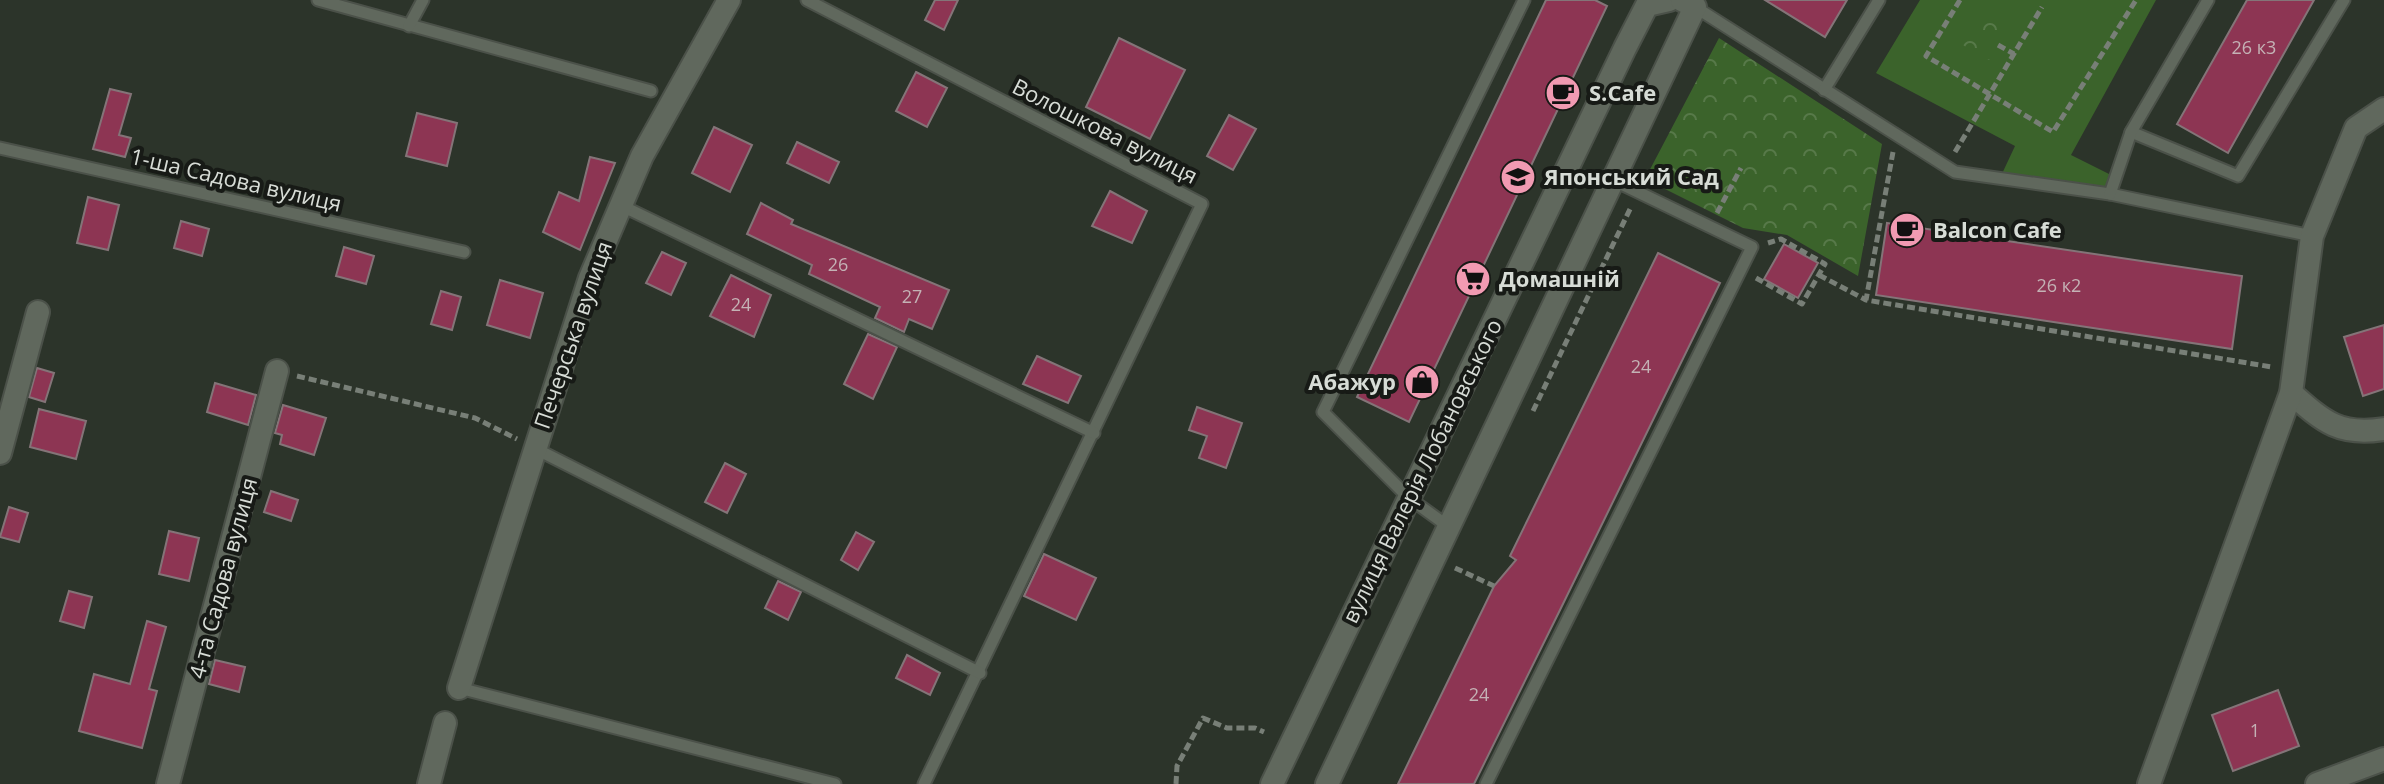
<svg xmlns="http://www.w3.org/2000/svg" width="2384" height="784" font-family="'Open Sans',sans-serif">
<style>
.grass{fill:#3b632b}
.park{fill:url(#park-crowns)}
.building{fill:#8d3553;stroke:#847478;stroke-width:2}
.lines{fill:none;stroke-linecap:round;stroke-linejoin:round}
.service-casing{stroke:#4b5149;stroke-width:15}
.minor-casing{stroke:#4b5149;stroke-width:26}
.path{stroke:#787f77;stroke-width:5;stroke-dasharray:8 4;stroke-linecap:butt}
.service{stroke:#60685d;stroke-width:11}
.minor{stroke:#60685d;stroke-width:22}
.labels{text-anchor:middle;stroke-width:8;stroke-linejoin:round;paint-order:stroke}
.number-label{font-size:18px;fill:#c4b2b5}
.poi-label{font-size:22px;font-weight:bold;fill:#d7dcd6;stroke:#171a16;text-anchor:start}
.street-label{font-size:22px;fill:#d7dcd6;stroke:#171a16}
</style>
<defs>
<pattern id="park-crowns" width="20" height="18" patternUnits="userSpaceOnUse" patternTransform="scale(2)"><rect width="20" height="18" fill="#3b632b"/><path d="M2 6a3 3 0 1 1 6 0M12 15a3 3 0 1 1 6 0" fill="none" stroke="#577949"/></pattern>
</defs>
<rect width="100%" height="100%" fill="#2c342a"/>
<path class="grass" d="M1920 0H2156L2071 155 2115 177 2110 194 2000 178 2015 146 1876 73Z"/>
<g class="park">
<path d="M1981 11 2008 27 1989 60 1961 44Z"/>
<path d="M1719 38 1882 144 1858 276 1787 235 1743 228 1645 179Z"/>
</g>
<g class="building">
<path d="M935 0H958L944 30 925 20Z"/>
<path d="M1546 0H1595L1607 6 1409 422 1357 397Z"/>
<path d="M1765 0H1847L1825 37Z"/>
<path d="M2247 0H2314L2228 153 2177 124Z"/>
<path d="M1119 38 1185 70 1150 139 1086 107Z"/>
<path d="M916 72 947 88 927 127 896 111Z"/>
<path d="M110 89 131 94 119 135 131 138 125 157 93 149Z"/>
<path d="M417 113 457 123 447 166 406 156Z"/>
<path d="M1229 115 1256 129 1233 170 1207 156Z"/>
<path d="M714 127 752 145 730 192 692 173Z"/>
<path d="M797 142 839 162 829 183 787 163Z"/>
<path d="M590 157 615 163 580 250 543 232 559 192 579 201Z"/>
<path d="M1110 191 1147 211 1132 243 1092 226Z"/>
<path d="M88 197 119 205 108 250 77 243Z"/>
<path d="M761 203 793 220 791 224 949 290 932 329 909 319 904 332 875 318 880 307 809 274 812 265 747 234Z"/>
<path d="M181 221 209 229 202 256 174 248Z"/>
<path d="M1887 223 2242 276 2232 349 1876 295Z"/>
<path d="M1784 244 1818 263 1798 298 1764 279Z"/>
<path d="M344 247 374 256 366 284 336 276Z"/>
<path d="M662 252 686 263 671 295 646 283Z"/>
<path d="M1658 253 1720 283 1559 612 1474 784H1398L1494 586 1516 560 1510 556Z"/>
<path d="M731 275 771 295 754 337 710 316Z"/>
<path d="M500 280 543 293 530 338 487 325Z"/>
<path d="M441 291 461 297 452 330 431 324Z"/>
<path d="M2384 325V389L2363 396 2344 337Z"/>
<path d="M868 334 897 347 873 399 844 384Z"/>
<path d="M1037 356 1081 376 1068 403 1023 384Z"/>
<path d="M37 368 54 373 45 402 29 397Z"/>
<path d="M215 383 256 395 248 425 207 412Z"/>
<path d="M283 405 326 418 314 455 280 444 282 435 275 433Z"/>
<path d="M1197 407 1242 423 1226 468 1199 458 1207 436 1189 430Z"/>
<path d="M39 409 86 421 76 459 30 447Z"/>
<path d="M725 463 746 474 727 513 705 502Z"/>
<path d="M271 491 298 500 291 521 264 512Z"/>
<path d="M9 507 28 513 19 542 0 537Z"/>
<path d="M169 531 199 538 189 581 159 574Z"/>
<path d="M856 532 874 542 858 570 841 560Z"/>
<path d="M1044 554 1096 578 1076 620 1024 596Z"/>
<path d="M778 581 801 592 788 620 765 608Z"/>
<path d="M69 591 92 597 84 628 60 621Z"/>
<path d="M147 621 166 627 149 689 157 691 142 748 79 731 94 674 130 684Z"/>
<path d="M907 655 940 673 930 695 896 678Z"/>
<path d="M215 660 245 667 239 692 209 684Z"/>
<path d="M2278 690 2299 746 2233 771 2212 715Z"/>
</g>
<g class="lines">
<defs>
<g id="service">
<path d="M318 0 651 91"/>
<path d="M807 0 1202 204 924 784"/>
<path d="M1695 7 1955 172 2110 194 2312 236"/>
<path d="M409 26 423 0"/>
<path d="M1824 90 1879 0"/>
<path d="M2131 132 2238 176 2344 0"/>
<path d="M0 148 464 252"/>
<path d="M2110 194 2131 132 2208 0"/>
<path d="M620 205 1094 433"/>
<path d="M534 448 980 673"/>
<path d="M1449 527 1409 498 1323 412 1524 0"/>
<path d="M459 688 835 784"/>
<path d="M1486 784 1752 247 1613 180"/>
</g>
<g id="minor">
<path d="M2291 393C2324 422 2339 436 2384 429"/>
<path d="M0 453 38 312"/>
<path d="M459 688 590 278 642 156 729 0"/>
<path d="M168 784 277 371"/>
<path d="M429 784 445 723"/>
<path d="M1272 784 1625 48 1647 5 1669 0"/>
<path d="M1327 784 1695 7 1682 0"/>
<path d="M2149 784 2291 393 2312 236 2356 128 2384 109"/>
<path d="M2317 784 2384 759"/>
</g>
</defs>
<use href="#service" class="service-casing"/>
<use href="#minor" class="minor-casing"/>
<g class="path">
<path d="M1960 0 1926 56 2053 132 2136 0"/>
<path d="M1998 45 2014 54"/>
<path d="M1893 152 1866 300 2272 367"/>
<path d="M1955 152 2042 7"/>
<path d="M1717 213 1741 168"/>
<path d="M1819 275 1866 300"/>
<path d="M1756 278 1802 304 1825 264 1781 239 1768 243"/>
<path d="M297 376 475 418 517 439"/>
<path d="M1533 411 1631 207"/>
<path d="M1455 568 1494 586"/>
<path d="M1176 784 1177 766 1203 718 1227 728H1255L1264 732"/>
</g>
<use href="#service" class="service"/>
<use href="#minor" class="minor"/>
</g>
<defs>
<symbol id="cafe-disc" viewBox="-11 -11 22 22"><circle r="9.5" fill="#f19ab2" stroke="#171a16"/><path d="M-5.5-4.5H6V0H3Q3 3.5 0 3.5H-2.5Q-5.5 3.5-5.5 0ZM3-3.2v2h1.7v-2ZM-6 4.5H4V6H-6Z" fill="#111"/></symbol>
<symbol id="school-disc" viewBox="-11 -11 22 22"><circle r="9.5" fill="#f19ab2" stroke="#171a16"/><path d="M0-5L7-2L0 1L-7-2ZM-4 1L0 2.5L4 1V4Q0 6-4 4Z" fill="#111"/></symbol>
<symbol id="supermarket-disc" viewBox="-11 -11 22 22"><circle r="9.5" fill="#f19ab2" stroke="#171a16"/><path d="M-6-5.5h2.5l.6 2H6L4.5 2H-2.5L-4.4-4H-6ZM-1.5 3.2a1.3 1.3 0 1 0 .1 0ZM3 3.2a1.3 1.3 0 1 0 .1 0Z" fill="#111"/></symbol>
<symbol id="shop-disc" viewBox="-11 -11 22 22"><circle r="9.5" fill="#f19ab2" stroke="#171a16"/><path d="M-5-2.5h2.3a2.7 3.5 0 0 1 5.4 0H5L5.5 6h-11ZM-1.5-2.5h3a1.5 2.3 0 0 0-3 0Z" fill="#111"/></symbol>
</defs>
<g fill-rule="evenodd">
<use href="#cafe-disc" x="1543" y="73" width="40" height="40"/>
<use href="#school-disc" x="1498" y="157" width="40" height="40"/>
<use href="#cafe-disc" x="1887" y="210" width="40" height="40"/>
<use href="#supermarket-disc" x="1453" y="259" width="40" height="40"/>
<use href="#shop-disc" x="1402" y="362" width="40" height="40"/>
</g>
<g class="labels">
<g class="number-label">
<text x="2254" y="54">26 к3</text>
<text x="838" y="271">26</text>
<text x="2059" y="292">26 к2</text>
<text x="912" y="303">27</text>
<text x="741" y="311">24</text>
<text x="1641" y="373">24</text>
<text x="1479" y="701">24</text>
<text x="2255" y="737">1</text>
</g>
<g class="poi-label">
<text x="1589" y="101">S.Cafe</text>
<text x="1544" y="185">Японський Сад</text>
<text x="1933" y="238">Balcon Cafe</text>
<text x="1499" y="287">Домашній</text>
<text x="1396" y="390" text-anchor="end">Абажур</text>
</g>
<g class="street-label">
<text transform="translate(1105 131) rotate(27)" y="8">Волошкова вулиця</text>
<text transform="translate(236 180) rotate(13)" y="8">1-ша Садова вулиця</text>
<text transform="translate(573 335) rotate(-71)" y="8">Печерська вулиця</text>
<text transform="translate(1422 471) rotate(-64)" y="8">вулиця Валерія Лобановського</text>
<text transform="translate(223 578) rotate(-75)" y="8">4-та Садова вулиця</text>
</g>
</g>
</svg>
